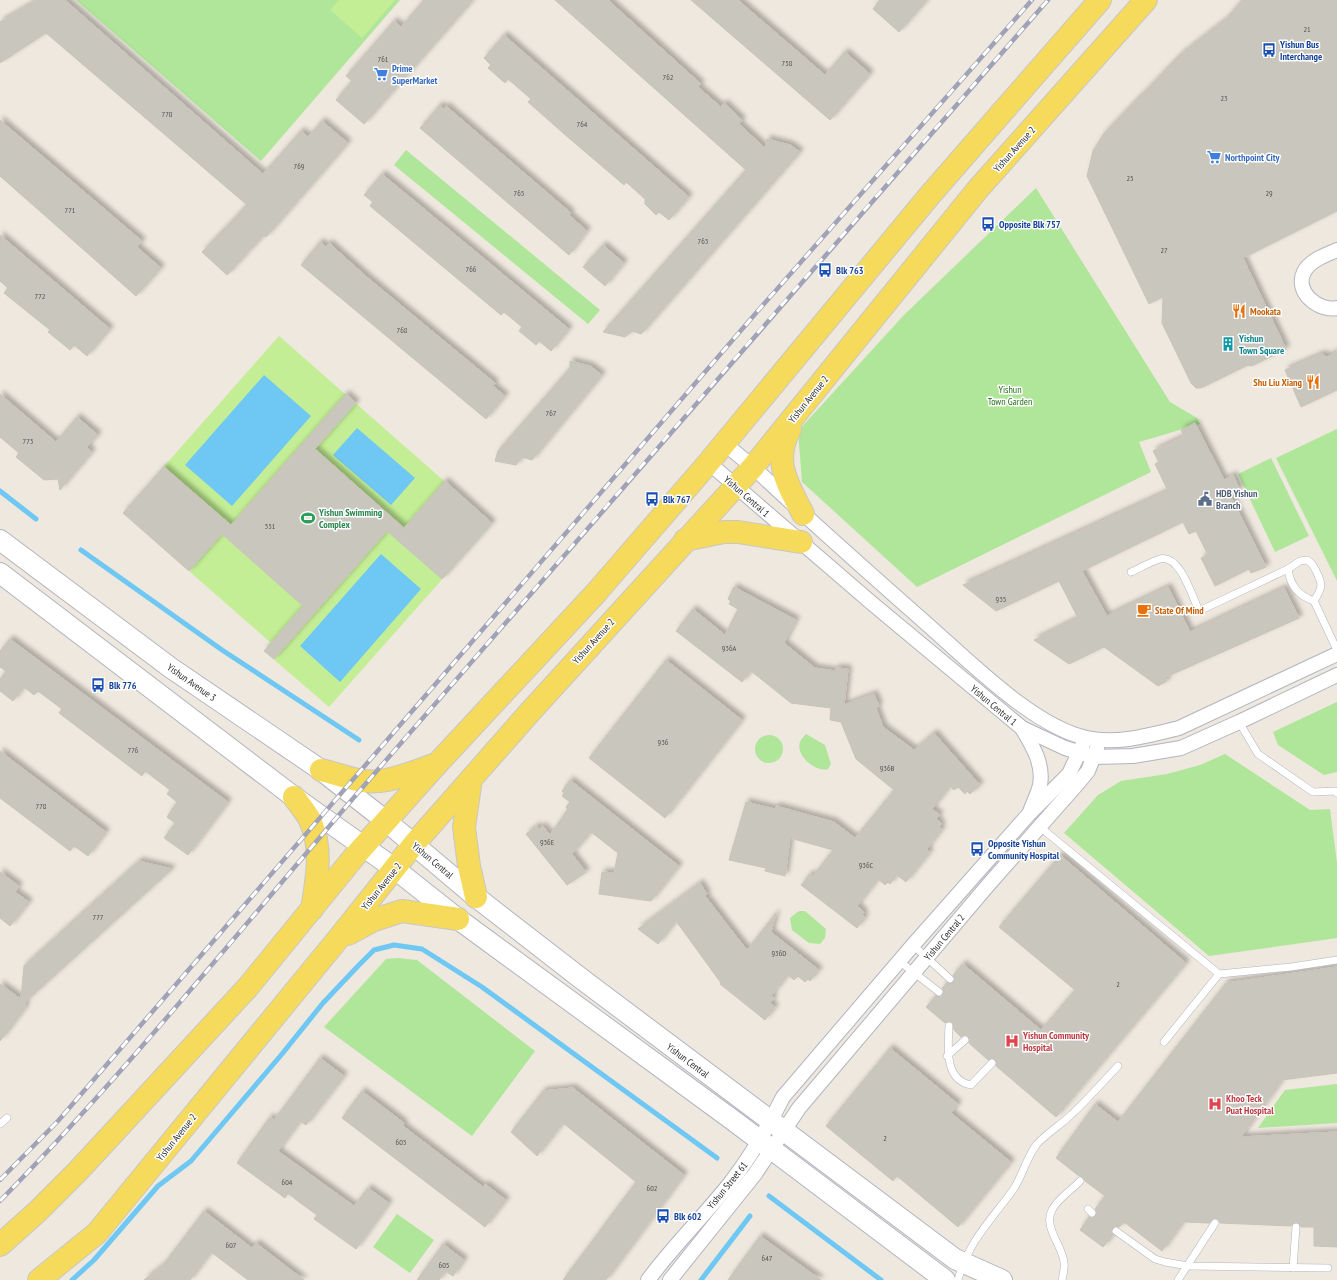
<svg xmlns="http://www.w3.org/2000/svg" width="1337" height="1280" font-family="'PT Sans Narrow',sans-serif">
<style>
.green{fill:#afe699}
.pitch{fill:#c3ee95}
.water{fill:#6ec8f3}
.lines{fill:none;stroke-linecap:round;stroke-linejoin:round}
.stream{stroke:#6ec8f3;stroke-width:5}
.building{fill:#c9c6bd;stroke:#cac4b7;filter:url(#shadow)}
.lane-casing{stroke:#b2b4c0;stroke-width:8}
.street-casing{stroke:#b2b4c0;stroke-width:16}
.secondary-casing{stroke:#b2b4c0;stroke-width:22}
.primary-casing{stroke:#c8c8c8;stroke-width:24}
.lane{stroke:#fff;stroke-width:7}
.street{stroke:#fff;stroke-width:14}
.secondary{stroke:#fff;stroke-width:20}
.primary{stroke:#f5da5c;stroke-width:22}
.rail-casing{stroke:#a0a2b7;stroke-width:4.5}
.rail{stroke:#fff;stroke-width:3;stroke-dasharray:9;stroke-linecap:butt}
.labels{text-anchor:middle;stroke-width:3;stroke-linejoin:round;paint-order:stroke}
.number-label{font-size:8px;fill:#535250}
.transit-label{font-size:10px;font-weight:bold;fill:#164399;stroke:#fff;text-anchor:start}
.shop-label{font-size:10px;font-weight:bold;fill:#366cbe;stroke:#fff;text-anchor:start}
.street-label{font-size:10px;fill:#2c2c2c;stroke:#fff}
.food-label{font-size:10px;font-weight:bold;fill:#c56008;stroke:#fff;text-anchor:start}
.culture-label{font-size:10px;font-weight:bold;fill:#0d838f;stroke:#fff;text-anchor:start}
.park-label{font-size:10px;fill:#256d18;stroke:#fff}
.service-label{font-size:10px;font-weight:bold;fill:#4e5e75;stroke:#fff;text-anchor:start}
.leisure-label{font-size:10px;font-weight:bold;fill:#27864d;stroke:#fff;text-anchor:start}
.health-label{font-size:10px;font-weight:bold;fill:#be3a42;stroke:#fff;text-anchor:start}
</style>
<defs>
<filter id="shadow"><feDropShadow dx="3.5" dy="-3.5" stdDeviation="2" flood-color="#0004"/></filter>
</defs>
<rect width="100%" height="100%" fill="#eee8de"/>
<g class="green">
<path d="M76 0H400L261 161Z"/>
<path d="M406 150 600 310 588 324 394 165Z"/>
<path d="M1036 188 1170 402 1197 418 1200 424 1139 442 1151 472 917 587 802 482 798 431 904 315Z"/>
<path d="M1337 429V581L1276 458Z"/>
<path d="M1271 458 1309 536 1275 552 1238 474Z"/>
<path d="M1337 702V772L1324 775 1278 745 1273 732Z"/>
<path d="M806 734 825 745 831 764 828 769C816 773 795 755 800 742 801 739 804 736 806 734Z"/>
<circle cx="769" cy="749" r="14"/>
<path d="M1225 754 1310 810 1330 809 1337 863V938L1209 956 1064 833 1098 795 1121 781 1167 774 1200 765Z"/>
<path d="M799 911H805L826 929 825 938 820 944 809 943 792 930 790 918Z"/>
<path d="M398 958 417 960 535 1051 472 1136 324 1027 386 959Z"/>
<path d="M1337 1084V1123L1258 1128 1285 1090Z"/>
<path d="M397 1214 434 1240 410 1273 373 1247Z"/>
</g>
<g class="pitch">
<path d="M339 0H395L362 38 330 10Z"/>
<path d="M279 336 492 523 329 707 264 651 271 643 123 513Z"/>
</g>
<g class="water">
<path d="M264 375 311 416 232 506 185 465Z"/>
<path d="M357 428 415 478 391 505 333 455Z"/>
<path d="M381 554 421 589 340 682 300 646Z"/>
</g>
<g class="lines">
<g class="stream">
<path d="M0 491 36 519"/>
<path d="M81 550 222 650 359 740"/>
<path d="M769 1196 881 1280"/>
<path d="M72 1280 94 1260 158 1186 191 1161 282 1054 323 1003 358 966 374 950 394 945 422 949 482 987 717 1158"/>
<path d="M701 1280 750 1216"/>
</g>
</g>
<g class="building">
<path d="M38 0H65L263 174 301 131 308 137 322 121 348 143 266 237 264 235 227 275 202 252 247 205 46 33 0 63V22Z"/>
<path d="M424 0H473L364 124 336 100 352 81 346 76 394 21 401 27Z"/>
<path d="M555 0H608L701 84 698 87 721 107 724 103 742 120 739 124 765 148 767 139 790 145 800 152 641 334 632 331 625 337 603 332 746 170Z"/>
<path d="M691 0H738L825 75 845 52 870 74 830 120Z"/>
<path d="M880 0H927L899 32 873 9Z"/>
<path d="M1242 0H1337V211L1243 258 1286 349 1252 366 1248 365 1201 388H1196L1191 383 1162 323 1163 297 1149 304 1087 176 1093 151 1105 132 1181 54 1226 19Z"/>
<path d="M504 35 689 197 669 220 659 212 656 215 645 204V199L626 182 624 185 563 133 528 102 531 99 508 79 505 83 488 68 491 65 484 58Z"/>
<path d="M440 105 444 109 446 106 571 213 569 215 587 231 569 255 420 128Z"/>
<path d="M0 120 142 241 137 247 161 268 136 296 0 176Z"/>
<path d="M382 174 569 329 551 351 539 341 536 345 519 331 522 327 504 312 501 315 370 206 373 202 364 195Z"/>
<path d="M0 235 110 329 87 356 74 345 70 350 48 332 50 330 4 293 8 288 0 281Z"/>
<path d="M320 242 326 247 329 243 368 278 495 383 493 386 505 396 486 419 301 265Z"/>
<path d="M603 245 624 263 605 286 583 267Z"/>
<path d="M1337 352V390L1301 407 1285 370 1322 354 1327 357Z"/>
<path d="M570 361 590 366 602 375 532 460 522 457 516 465 495 461 498 451 570 368Z"/>
<path d="M0 394 56 442 77 417 98 435 87 447 92 452 60 490 58 479 44 480 16 457 19 453 0 437Z"/>
<path d="M346 394 356 403 315 449 404 528 445 481 492 523 442 579 387 531 274 659 264 651 303 606 222 534 189 571 123 513 164 467 231 525Z"/>
<path d="M1195 423 1224 480 1233 475 1240 490 1230 495 1266 567 1251 573 1249 569 1215 586 1201 558 1208 555 1196 531 1189 534 1183 522 1082 571 1107 616 1168 587 1190 632 1284 588 1299 618 1166 677 1167 681 1158 686 1104 647 1069 664 1034 640 1078 618 1059 581 996 611 963 585 1168 491 1155 464 1159 462 1153 451 1184 436 1181 430Z"/>
<path d="M734 587 796 620 784 643 815 668 835 671 836 668 848 669 844 705 874 694 879 706 876 708 883 727 914 750 934 733 980 785 970 794 967 791 965 794 958 787 954 790 950 786 932 809 940 815 936 819 942 824 939 827 942 829 927 849 930 852 906 882 897 875 890 884 888 882 885 885 878 879 857 906 864 912 862 915 865 917 857 928 801 885 810 874 813 876 833 850 790 838 785 876 765 871 766 868 729 860 746 802 775 809 776 806 834 822 855 838 894 790 856 759 841 722 830 720 831 708 791 703 751 671 742 682 676 631 693 609 725 635 738 609 729 604 731 601 728 599Z"/>
<path d="M10 639 228 802 188 855 164 838 175 823 167 817 177 802 167 794 170 790 145 771 142 776 59 713 62 709 38 691 34 695 24 687 13 701 0 691V679L6 671 0 667V651Z"/>
<path d="M666 660 742 720 665 818 589 758Z"/>
<path d="M0 751 106 832 88 856 74 846 70 851 0 798Z"/>
<path d="M570 780 679 866 651 901 599 894 602 872 614 873 618 853 591 832 572 854 586 872 567 885 526 834 537 826 539 829 543 826 550 835 568 809 566 807 570 802 562 796 564 793 562 791Z"/>
<path d="M1060 855 1186 963 1056 1117 996 1066 995 1059 988 1060 969 1043 968 1036 964 1035 961 1037 954 1030 952 1022 949 1021 945 1023 926 1007 936 996 943 995 944 992 942 988 947 983 951 984 954 982 953 975 963 964 1041 1030 1075 990 999 927Z"/>
<path d="M139 861 172 869 25 1002V1008L0 1041V984L21 999 24 966Z"/>
<path d="M0 872 19 886 15 892 29 902 10 926 0 918Z"/>
<path d="M700 883 707 894 705 896 747 950 776 913 771 932 819 970 810 981 808 979 805 982 798 976 794 980 788 975 771 996 774 998 770 1003 775 1007 765 1020 720 984 721 983 676 921 658 944 638 929Z"/>
<path d="M1337 967V1073L1282 1080 1241 1137 1337 1132V1247L1314 1246V1227H1301L1297 1222 1294 1223 1291 1226 1220 1223 1218 1219 1215 1218 1209 1223 1183 1222 1162 1251 1124 1222 1119 1227 1116 1226 1112 1228 1111 1231 1113 1235 1103 1247 1080 1230 1089 1217 1096 1216 1097 1212 1095 1209 1105 1196 1085 1181 1083 1177 1079 1176 1056 1158 1095 1104 1118 1122 1226 983Z"/>
<path d="M890 1048 958 1104 951 1113 1011 1162 958 1227 897 1176 893 1181 826 1126Z"/>
<path d="M320 1058 344 1076 306 1125 300 1121 278 1151 354 1206 368 1188 389 1203 356 1249 314 1219 317 1215 299 1202 288 1193 285 1198 237 1163 270 1117 274 1120Z"/>
<path d="M573 1088 684 1175 606 1280H563L636 1182 563 1123 537 1156 511 1132 543 1091Z"/>
<path d="M362 1091 404 1123 403 1126 483 1187 485 1184 506 1200 485 1227 342 1118Z"/>
<path d="M204 1211 252 1248 256 1243 304 1280H248L211 1252 190 1280H144L163 1265Z"/>
<path d="M760 1236 821 1280H728Z"/>
<path d="M443 1244 464 1260 453 1276 445 1271 439 1280H417Z"/>
</g>
<g class="lines">
<defs>
<g id="lane">
<path d="M1288 569C1290 585 1299 596 1314 601L1337 650"/>
<path d="M1131 572C1140 568 1150 562 1160 559 1180 554 1192 596 1199 611L1288 569 1300 561 1307 560C1311 562 1313 565 1315 569 1323 584 1323 587 1314 601"/>
<path d="M1239 722 1258 754 1313 792 1335 791 1337 793"/>
<path d="M1040 827 1219 974"/>
<path d="M913 945 950 979"/>
<path d="M899 961 939 992"/>
<path d="M949 1026C948 1047 944 1080 971 1085L992 1063"/>
<path d="M1164 1042 1219 974 1291 967 1337 960"/>
<path d="M947 1056 965 1040"/>
<path d="M0 1124 7 1118"/>
<path d="M1088 1209 1092 1213"/>
<path d="M1116 1231 1155 1259 1165 1262 1188 1266 1328 1268"/>
<path d="M1293 1268 1296 1227"/>
<path d="M958 1280C968 1242 991 1220 1013 1190 1023 1175 1026 1158 1037 1144 1047 1133 1061 1125 1072 1114 1088 1099 1103 1082 1118 1066"/>
<path d="M1062 1280C1063 1275 1065 1268 1064 1262 1062 1245 1043 1227 1052 1210 1057 1199 1072 1190 1080 1181"/>
<path d="M1178 1280 1215 1223"/>
</g>
<g id="street">
<path d="M1337 250C1326 255 1310 260 1304 272 1294 292 1319 312 1337 308"/>
<path d="M725 444 753 467C810 521 869 573 928 625 969 661 1034 727 1087 738 1116 745 1151 735 1179 728L1337 654"/>
<path d="M709 463 874 605 1022 728 1065 748 1094 757 1133 756 1181 748 1239 722 1337 675"/>
<path d="M1022 728C1032 745 1044 764 1040 785 1038 794 1033 803 1030 812"/>
<path d="M648 1280C673 1246 704 1216 731 1182 751 1156 768 1127 783 1097L913 945 1028 815 1069 774 1083 744"/>
<path d="M670 1280 755 1174 799 1108 989 884 1079 782 1088 771 1097 748"/>
</g>
<g id="secondary">
<path d="M0 540 171 668 321 770 386 821 476 897 583 980 955 1259 1002 1280"/>
<path d="M0 573 294 797 395 869 458 919 734 1121 945 1280"/>
</g>
<g id="primary">
<path d="M790 429C772 462 788 484 803 514"/>
<path d="M685 540 724 532H738L801 542"/>
<path d="M321 770C339 774 361 784 379 781 398 779 417 771 436 764"/>
<path d="M471 779 464 827 469 866 476 897"/>
<path d="M294 797C299 804 306 812 310 820 323 849 317 878 312 909"/>
<path d="M348 934 374 920 402 911 458 919"/>
<path d="M0 1245 37 1212 79 1170 248 987 354 857 437 764 595 594 704 468 930 195 1100 0"/>
<path d="M39 1280 97 1233 338 939 414 844 530 712 753 467 978 189 1146 0"/>
</g>
</defs>
<use href="#lane" class="lane-casing"/>
<use href="#street" class="street-casing"/>
<use href="#secondary" class="secondary-casing"/>
<use href="#primary" class="primary-casing"/>
<use href="#lane" class="lane"/>
<use href="#street" class="street"/>
<use href="#secondary" class="secondary"/>
<use href="#primary" class="primary"/>
<defs>
<g id="rail">
<path d="M0 1180 58 1121 756 313 1032 0"/>
<path d="M0 1201C133 1065 251 916 375 773 599 515 823 257 1048 0"/>
</g>
</defs>
<use href="#rail" class="rail-casing"/>
<use href="#rail" class="rail"/>
</g>
<defs>
<symbol id="bus-bare" viewBox="-9 -9 18 18"><path d="M-5-6H5V4H4V6H2V4H-2V6H-4V4H-5ZM-3.5-4V0h7V-4ZM-3.5 1.2v1.5H-2V1.2ZM2 1.2v1.5H3.5V1.2Z" fill="#1a4fb4" stroke="#fff" stroke-width="2.5" paint-order="stroke"/></symbol>
<symbol id="supermarket-bare" viewBox="-9 -9 18 18"><path d="M-6-5.5h2.5l.6 2H6L4.5 2H-2.5L-4.4-4H-6ZM-1.5 3.2a1.3 1.3 0 1 0 .1 0ZM3 3.2a1.3 1.3 0 1 0 .1 0Z" fill="#3f7fe0" stroke="#fff" stroke-width="2.5" paint-order="stroke"/></symbol>
<symbol id="restaurant-bare" viewBox="-9 -9 18 18"><path d="M-5-6h1v4h1v-4h1v4h1v-4h1v5L-1.5 .5V6h-2V.5L-5-1ZM5-6V6H3V1.5H1.5Q1.5-4 5-6Z" fill="#e8710a" stroke="#fff" stroke-width="2.5" paint-order="stroke"/></symbol>
<symbol id="building-bare" viewBox="-9 -9 18 18"><path d="M-4-6H4V6H1V3H-1V6H-4ZM-2.5-4.3h1.7v1.8h-1.7ZM.8-4.3h1.7v1.8H.8ZM-2.5-1h1.7V.8h-1.7ZM.8-1h1.7V.8H.8Z" fill="#0f9aa8" stroke="#fff" stroke-width="2.5" paint-order="stroke"/></symbol>
<symbol id="civic-bare" viewBox="-9 -9 18 18"><path d="M-.6-6.5H3V-4.5H.6V-3L4-1V1h2V6H-6V1h2V-1L-.6-3ZM-1.2 2.5V6h2.4V2.5Z" fill="#5c6f8a" stroke="#fff" stroke-width="2.5" paint-order="stroke"/></symbol>
<symbol id="stadium-bare" viewBox="-9 -9 18 18"><path d="M0-5a6.5 5 0 1 0 0 10a6.5 5 0 1 0 0-10ZM-3.5-1.8h7v3.6h-7Z" fill="#2e9e5b" stroke="#fff" stroke-width="2.5" paint-order="stroke"/></symbol>
<symbol id="cafe-bare" viewBox="-9 -9 18 18"><path d="M-5.5-4.5H6V0H3Q3 3.5 0 3.5H-2.5Q-5.5 3.5-5.5 0ZM3-3.2v2h1.7v-2ZM-6 4.5H4V6H-6Z" fill="#e8710a" stroke="#fff" stroke-width="2.5" paint-order="stroke"/></symbol>
<symbol id="hospital-bare" viewBox="-9 -9 18 18"><path d="M-5-5h3v3.5h4V-5h3V5h-3V1.5h-4V5h-3Z" fill="#e0444e" stroke="#fff" stroke-width="2.5" paint-order="stroke"/></symbol>
</defs>
<g fill-rule="evenodd">
<use href="#bus-bare" x="1259" y="40" width="20" height="20"/>
<use href="#supermarket-bare" x="371" y="64" width="20" height="20"/>
<use href="#supermarket-bare" x="1204" y="147" width="20" height="20"/>
<use href="#bus-bare" x="978" y="214" width="20" height="20"/>
<use href="#bus-bare" x="815" y="260" width="20" height="20"/>
<use href="#restaurant-bare" x="1229" y="301" width="20" height="20"/>
<use href="#building-bare" x="1218" y="334" width="20" height="20"/>
<use href="#restaurant-bare" x="1303" y="372" width="20" height="20"/>
<use href="#bus-bare" x="642" y="489" width="20" height="20"/>
<use href="#civic-bare" x="1195" y="489" width="20" height="20"/>
<use href="#stadium-bare" x="298" y="508" width="20" height="20"/>
<use href="#cafe-bare" x="1134" y="600" width="20" height="20"/>
<use href="#bus-bare" x="88" y="675" width="20" height="20"/>
<use href="#bus-bare" x="967" y="839" width="20" height="20"/>
<use href="#hospital-bare" x="1002" y="1031" width="20" height="20"/>
<use href="#hospital-bare" x="1205" y="1094" width="20" height="20"/>
<use href="#bus-bare" x="653" y="1206" width="20" height="20"/>
</g>
<g class="labels">
<g class="number-label">
<text x="1307" y="32">21</text>
<text x="383" y="62">761</text>
<text x="787" y="66">758</text>
<text x="668" y="80">762</text>
<text x="1224" y="101">23</text>
<text x="167" y="117">770</text>
<text x="582" y="127">764</text>
<text x="299" y="169">769</text>
<text x="1130" y="181">25</text>
<text x="519" y="196">765</text>
<text x="1269" y="196">29</text>
<text x="70" y="213">771</text>
<text x="703" y="244">763</text>
<text x="1164" y="253">27</text>
<text x="471" y="272">766</text>
<text x="40" y="299">772</text>
<text x="402" y="333">768</text>
<text x="551" y="416">767</text>
<text x="28" y="444">773</text>
<text x="270" y="529">351</text>
<text x="1001" y="602">935</text>
<text x="729" y="651">936A</text>
<text x="663" y="745">936</text>
<text x="133" y="753">776</text>
<text x="887" y="771">936B</text>
<text x="41" y="809">778</text>
<text x="547" y="845">936E</text>
<text x="866" y="868">936C</text>
<text x="98" y="920">777</text>
<text x="779" y="956">936D</text>
<text x="1118" y="987">2</text>
<text x="885" y="1141">2</text>
<text x="401" y="1145">603</text>
<text x="287" y="1185">604</text>
<text x="652" y="1191">602</text>
<text x="231" y="1248">607</text>
<text x="767" y="1261">647</text>
<text x="444" y="1268">605</text>
</g>
<g class="transit-label">
<text x="1280" y="48">Yishun Bus<tspan x="1280" dy="12">Interchange</tspan></text>
<text x="999" y="228">Opposite Blk 757</text>
<text x="836" y="274">Blk 763</text>
<text x="663" y="503">Blk 767</text>
<text x="109" y="689">Blk 776</text>
<text x="988" y="847">Opposite Yishun<tspan x="988" dy="12">Community Hospital</tspan></text>
<text x="674" y="1220">Blk 602</text>
</g>
<g class="shop-label">
<text x="392" y="72">Prime<tspan x="392" dy="12">SuperMarket</tspan></text>
<text x="1225" y="161">Northpoint City</text>
</g>
<g class="street-label">
<text transform="translate(1014 149) rotate(-48)" y="4">Yishun Avenue 2</text>
<text transform="translate(808 399) rotate(-51)" y="4">Yishun Avenue 2</text>
<text transform="translate(747 496) rotate(41)" y="4">Yishun Central 1</text>
<text transform="translate(593 641) rotate(-48)" y="4">Yishun Avenue 2</text>
<text transform="translate(192 682) rotate(35)" y="4">Yishun Avenue 3</text>
<text transform="translate(994 705) rotate(40)" y="4">Yishun Central 1</text>
<text transform="translate(433 860) rotate(40)" y="4">Yishun Central</text>
<text transform="translate(381 886) rotate(-51)" y="4">Yishun Avenue 2</text>
<text transform="translate(944 937) rotate(-50)" y="4">Yishun Central 2</text>
<text transform="translate(688 1060) rotate(37)" y="4">Yishun Central</text>
<text transform="translate(176 1137) rotate(-51)" y="4">Yishun Avenue 2</text>
<text transform="translate(727 1185) rotate(-51)" y="4">Yishun Street 61</text>
</g>
<g class="food-label">
<text x="1250" y="315">Mookata</text>
<text x="1302" y="386" text-anchor="end">Shu Liu Xiang</text>
<text x="1155" y="614">State Of Mind</text>
</g>
<g class="culture-label">
<text x="1239" y="342">Yishun<tspan x="1239" dy="12">Town Square</tspan></text>
</g>
<g class="park-label">
<text x="1010" y="393">Yishun<tspan x="1010" dy="12">Town Garden</tspan></text>
</g>
<g class="service-label">
<text x="1216" y="497">HDB Yishun<tspan x="1216" dy="12">Branch</tspan></text>
</g>
<g class="leisure-label">
<text x="319" y="516">Yishun Swimming<tspan x="319" dy="12">Complex</tspan></text>
</g>
<g class="health-label">
<text x="1023" y="1039">Yishun Community<tspan x="1023" dy="12">Hospital</tspan></text>
<text x="1226" y="1102">Khoo Teck<tspan x="1226" dy="12">Puat Hospital</tspan></text>
</g>
</g>
</svg>
